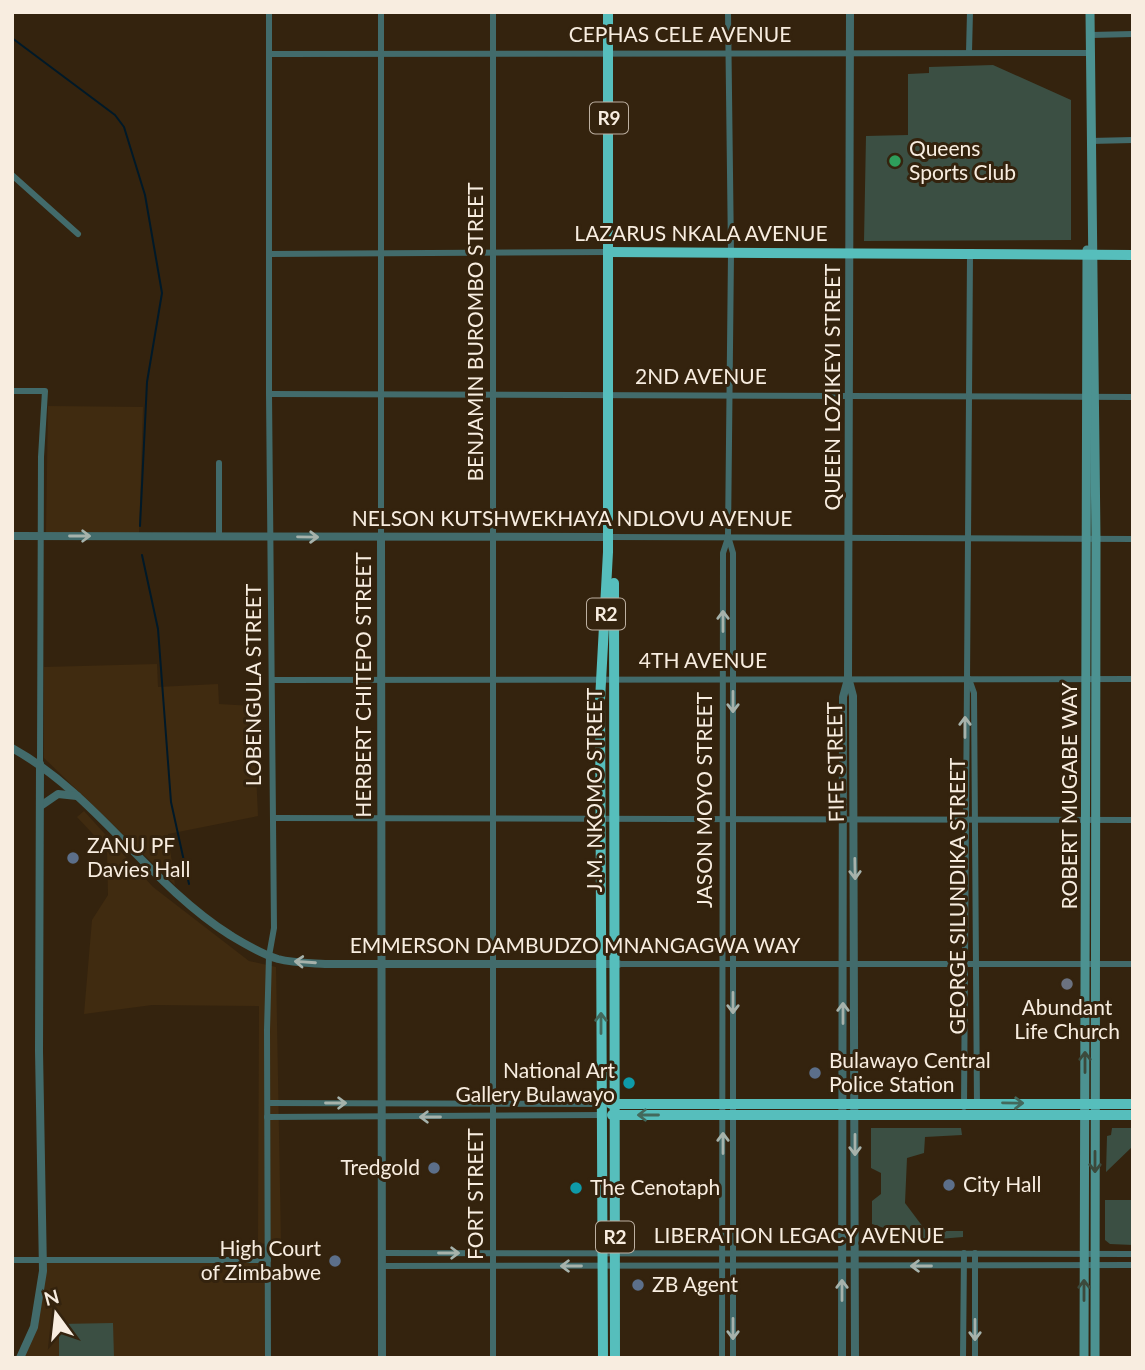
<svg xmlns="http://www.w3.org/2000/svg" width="1145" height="1370" font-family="Lato,sans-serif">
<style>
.built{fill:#402b10}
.green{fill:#3b4f43}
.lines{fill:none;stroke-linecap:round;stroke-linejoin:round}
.stream{stroke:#001928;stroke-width:2}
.minor{stroke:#426b6b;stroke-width:6}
.tertiary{stroke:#426b6b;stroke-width:8}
.secondary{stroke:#4c9291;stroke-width:9}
.trunk{stroke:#56bebc;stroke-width:10}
.oneway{stroke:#a6b2ab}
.oneway2{stroke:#43695c}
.oneway3{stroke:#3c4a3c}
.leisure-dot{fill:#2e9e5b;stroke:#34230e;stroke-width:2.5}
.service-dot{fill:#5c6f8a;stroke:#34230e;stroke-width:2.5}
.worship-dot{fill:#6b7280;stroke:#34230e;stroke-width:2.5}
.culture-dot{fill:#0f9aa8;stroke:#34230e;stroke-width:2.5}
.labels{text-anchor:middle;stroke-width:6;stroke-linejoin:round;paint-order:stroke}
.shield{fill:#34230e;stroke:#bdb0a1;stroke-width:2}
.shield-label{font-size:19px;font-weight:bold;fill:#f8ede0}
.street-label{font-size:21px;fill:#f8ede0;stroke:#34230e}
.poi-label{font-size:21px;fill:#f8ede0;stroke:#34230e;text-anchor:start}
</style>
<rect width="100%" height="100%" fill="#34230e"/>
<g class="built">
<path d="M48 406 143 407 139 534 46 533Z"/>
<path d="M157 664 158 687 218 684 219 704 253 706 258 816 168 834 175 885 44 758V667Z"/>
<path d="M84 811 153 887 249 961 276 967 281 1243 258 1244 259 1006 152 1005 84 1014 92 920 108 895 107 849 77 817Z"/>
<path d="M45 1262H266L267 1358H22Z"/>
</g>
<g class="green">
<path d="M993 65 1071 100V240L864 241 866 136 908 135V74L929 73V67Z"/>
<path d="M871 1128H961L962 1135 925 1137 924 1153 907 1158 905 1203 926 1231H963V1237L889 1243 887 1229 872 1224V1201L881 1194V1173L871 1168Z"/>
<path d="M1112 1128H1133V1146L1106 1172 1107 1136 1111 1135Z"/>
<path d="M1105 1200H1133V1245L1110 1244 1105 1240Z"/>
<path d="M113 1323 114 1358H59V1324Z"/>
</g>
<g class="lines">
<g class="stream">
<path d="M12 38 115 115 124 127 145 195 162 293 147 382 140 526"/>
<path d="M142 555 158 629 171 802 189 884"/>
</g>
<g class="minor">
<path d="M381 12V538"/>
<path d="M493 12V1358"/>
<path d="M728 12 731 253 728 536 733 553V1358"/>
<path d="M1091 35 1133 34"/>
<path d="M969 52 970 12"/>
<path d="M269 54 1091 53"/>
<path d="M1090 141 1133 140"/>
<path d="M12 175 78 234"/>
<path d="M269 254 609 252"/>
<path d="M12 391H45L41 457 40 764"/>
<path d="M269 394 1133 397"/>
<path d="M219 537V463"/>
<path d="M608 537 1133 539"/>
<path d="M969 679 974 693 977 1106"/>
<path d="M272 680 1133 679"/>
<path d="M273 818 1133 820"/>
<path d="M618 964H1133"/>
<path d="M268 1103 602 1104"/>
<path d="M964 1107 970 255"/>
<path d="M267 1117 602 1115"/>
<path d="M381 1253 1133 1254"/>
<path d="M12 1260H268"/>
<path d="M381 1266 1133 1265"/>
<path d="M268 1358 267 1030 269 956 274 928 269 394V12"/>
<path d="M722 1358 723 553 728 538"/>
<path d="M963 1358 964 1253"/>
<path d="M975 1358V1253"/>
</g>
<g class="tertiary">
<path d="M12 536 608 537"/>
<path d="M381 538 382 1358"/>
<path d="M849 681 853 696 855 1358"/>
<path d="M12 748C97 795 148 883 230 935 245 944 261 954 278 959 293 963 310 963 325 964H618"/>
<path d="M42 805 58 794 77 796"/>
<path d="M20 1358 34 1327 43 1271 39 1051 40 764"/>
<path d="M842 1358 843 697 848 679 850 12"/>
</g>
<g class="secondary">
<path d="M1090 12 1096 539 1095 1358"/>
<path d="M1084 1358 1087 250"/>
</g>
<g class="trunk">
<path d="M609 252 1133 255"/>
<path d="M614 583 615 1358"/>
<path d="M611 1104H1133"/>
<path d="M612 1115H1133"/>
<path d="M603 1358 600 700 608 552V12"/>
</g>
</g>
<defs><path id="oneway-shaft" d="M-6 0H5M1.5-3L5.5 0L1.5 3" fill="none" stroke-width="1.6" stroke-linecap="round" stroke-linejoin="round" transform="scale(1.75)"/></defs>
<g class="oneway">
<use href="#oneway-shaft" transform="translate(80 536)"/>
<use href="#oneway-shaft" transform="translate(308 537) rotate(1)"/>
<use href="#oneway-shaft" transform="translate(723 621) rotate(-90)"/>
<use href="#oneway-shaft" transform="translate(733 702) rotate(90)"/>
<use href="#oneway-shaft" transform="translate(965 727) rotate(-90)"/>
<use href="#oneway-shaft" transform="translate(855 869) rotate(89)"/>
<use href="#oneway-shaft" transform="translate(305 962) rotate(-176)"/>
<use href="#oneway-shaft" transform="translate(733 1003) rotate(90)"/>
<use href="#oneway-shaft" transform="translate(843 1013) rotate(-90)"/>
<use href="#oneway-shaft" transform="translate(336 1103)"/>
<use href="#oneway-shaft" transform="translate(430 1117) rotate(-180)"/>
<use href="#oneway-shaft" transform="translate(723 1143) rotate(-90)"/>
<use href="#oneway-shaft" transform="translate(855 1145) rotate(90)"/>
<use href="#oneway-shaft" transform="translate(449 1253)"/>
<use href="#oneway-shaft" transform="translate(571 1266) rotate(180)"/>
<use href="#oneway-shaft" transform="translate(921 1266) rotate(180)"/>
<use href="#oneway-shaft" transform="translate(842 1290) rotate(-90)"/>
<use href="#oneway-shaft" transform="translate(733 1329) rotate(90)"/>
<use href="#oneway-shaft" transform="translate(975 1330) rotate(90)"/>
</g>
<g class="oneway2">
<use href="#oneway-shaft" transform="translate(601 1023) rotate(-90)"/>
<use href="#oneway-shaft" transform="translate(1013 1103) rotate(1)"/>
<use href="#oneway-shaft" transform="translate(648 1115) rotate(180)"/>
</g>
<g class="oneway3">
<use href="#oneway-shaft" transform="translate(1085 1062) rotate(-90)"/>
<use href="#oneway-shaft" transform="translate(1095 1162) rotate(90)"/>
<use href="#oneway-shaft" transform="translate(1084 1290) rotate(-90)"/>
</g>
<circle class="leisure-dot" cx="895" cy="161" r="7"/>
<g class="service-dot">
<circle cx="73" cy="858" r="7"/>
<circle cx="815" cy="1073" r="7"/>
<circle cx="434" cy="1168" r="7"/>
<circle cx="949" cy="1185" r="7"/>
<circle cx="335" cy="1261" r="7"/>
<circle cx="638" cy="1285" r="7"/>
</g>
<circle class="worship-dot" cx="1067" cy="984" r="7"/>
<g class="culture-dot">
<circle cx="629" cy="1083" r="7"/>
<circle cx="576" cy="1188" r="7"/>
</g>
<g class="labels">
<g class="shield">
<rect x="590" y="102.5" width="38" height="31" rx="5"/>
<rect x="587" y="598.5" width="38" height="31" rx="5"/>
<rect x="596" y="1221.5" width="38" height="31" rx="5"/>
</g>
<g class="shield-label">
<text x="609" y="125">R9</text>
<text x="606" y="621">R2</text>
<text x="615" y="1244">R2</text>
</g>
<g class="street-label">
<text x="680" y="42">CEPHAS CELE AVENUE</text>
<text x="701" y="241">LAZARUS NKALA AVENUE</text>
<text transform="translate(476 332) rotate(-90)" y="7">BENJAMIN BUROMBO STREET</text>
<text x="701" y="384">2ND AVENUE</text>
<text transform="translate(833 387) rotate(-90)" y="7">QUEEN LOZIKEYI STREET</text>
<text x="572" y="526">NELSON KUTSHWEKHAYA NDLOVU AVENUE</text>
<text x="703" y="668">4TH AVENUE</text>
<text transform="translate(254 685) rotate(-90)" y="7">LOBENGULA STREET</text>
<text transform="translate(364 685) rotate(-90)" y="7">HERBERT CHITEPO STREET</text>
<text transform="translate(836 762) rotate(-91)" y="7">FIFE STREET</text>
<text transform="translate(595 790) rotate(-90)" y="7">J.M. NKOMO STREET</text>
<text transform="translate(1070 796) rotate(-90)" y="7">ROBERT MUGABE WAY</text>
<text transform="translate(705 800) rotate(-90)" y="7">JASON MOYO STREET</text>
<text transform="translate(958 896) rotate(-90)" y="7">GEORGE SILUNDIKA STREET</text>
<text x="575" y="953">EMMERSON DAMBUDZO MNANGAGWA WAY</text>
<text transform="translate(476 1194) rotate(-90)" y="7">FORT STREET</text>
<text x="799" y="1243">LIBERATION LEGACY AVENUE</text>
</g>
<g class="poi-label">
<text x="909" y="156">Queens<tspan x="909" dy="24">Sports Club</tspan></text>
<text x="87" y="853">ZANU PF<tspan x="87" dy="24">Davies Hall</tspan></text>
<text x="1067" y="1015" text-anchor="middle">Abundant<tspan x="1067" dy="24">Life Church</tspan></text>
<text x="829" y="1068">Bulawayo Central<tspan x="829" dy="24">Police Station</tspan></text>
<text x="615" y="1078" text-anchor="end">National Art<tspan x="615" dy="24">Gallery Bulawayo</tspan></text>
<text x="420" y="1175" text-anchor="end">Tredgold</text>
<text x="963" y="1192">City Hall</text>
<text x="590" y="1195">The Cenotaph</text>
<text x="321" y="1256" text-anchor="end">High Court<tspan x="321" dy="24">of Zimbabwe</tspan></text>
<text x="652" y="1292">ZB Agent</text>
</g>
</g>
<rect width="1145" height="1370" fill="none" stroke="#f8ede0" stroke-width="28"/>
<g transform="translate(56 1314) rotate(345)" stroke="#34230e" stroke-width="5" paint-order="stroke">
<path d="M0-5L12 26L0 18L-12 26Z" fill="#f8ede0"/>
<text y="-10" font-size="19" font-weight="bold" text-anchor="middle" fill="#f8ede0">N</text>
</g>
</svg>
